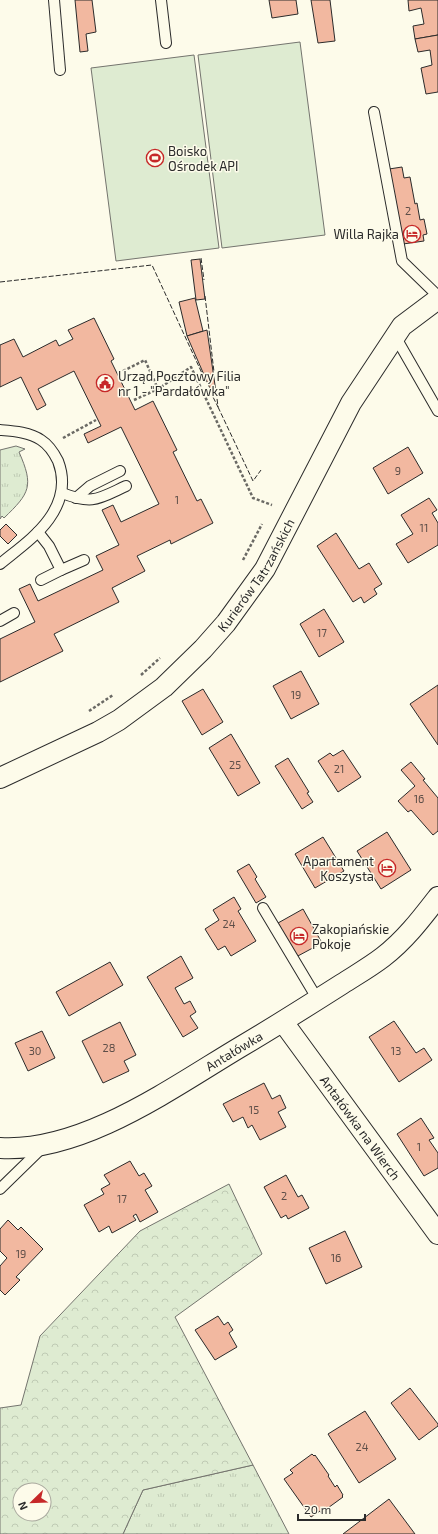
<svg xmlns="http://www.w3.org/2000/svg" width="438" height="1534" font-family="'Exo 2',sans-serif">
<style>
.grass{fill:url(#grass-tufts);stroke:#74746e}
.forest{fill:url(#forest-crowns);stroke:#74746e;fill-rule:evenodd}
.garden{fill:#deebd1;stroke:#74746e}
.building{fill:#f2b8a0;stroke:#2b2b2b}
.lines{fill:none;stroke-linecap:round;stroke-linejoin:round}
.service-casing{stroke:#2b2b2b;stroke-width:12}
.minor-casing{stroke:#2b2b2b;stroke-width:22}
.path{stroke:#6a6964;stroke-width:2.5;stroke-dasharray:3 2;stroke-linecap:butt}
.service{stroke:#fdfbea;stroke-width:10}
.minor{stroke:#fdfbea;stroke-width:20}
.fence{stroke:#2b2b2b;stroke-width:1;stroke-dasharray:5 2;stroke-linecap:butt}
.labels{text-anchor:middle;stroke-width:3;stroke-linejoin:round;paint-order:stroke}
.number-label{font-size:11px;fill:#5d4e48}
.poi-label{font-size:13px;fill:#2b2b2b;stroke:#fdfbea;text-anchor:start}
.street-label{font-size:13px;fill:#2b2b2b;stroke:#fdfbea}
</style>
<defs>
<pattern id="grass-tufts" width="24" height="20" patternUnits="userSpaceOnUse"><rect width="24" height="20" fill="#deebd1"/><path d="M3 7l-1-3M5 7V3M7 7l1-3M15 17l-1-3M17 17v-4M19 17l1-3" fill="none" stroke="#bfcab4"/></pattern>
<pattern id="forest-crowns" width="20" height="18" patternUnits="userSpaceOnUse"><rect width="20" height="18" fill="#deebd1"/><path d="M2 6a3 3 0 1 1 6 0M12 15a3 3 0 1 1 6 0" fill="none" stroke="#bfcab4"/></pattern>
</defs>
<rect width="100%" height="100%" fill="#fdfbea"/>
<g class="grass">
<path d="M16 446 25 449 19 452C34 486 30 493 4 518L2 516 0 519V450Z"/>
<path d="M253 1465 289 1534H123L143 1490Z"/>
</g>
<path class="forest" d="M229 1184 262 1254 175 1317 253 1465 143 1490 123 1534H0V1408L21 1405 40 1336 140 1231ZM20 1490H44V1514H20Z"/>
<g class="garden">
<path d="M300 42 325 235 222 248 198 55Z"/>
<path d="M194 55 219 248 116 261 91 68Z"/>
</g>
<g class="building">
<path d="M75 0H92L96 32 86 34 88 51 80 52Z"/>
<path d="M269 0H296L298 14 272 18Z"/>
<path d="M311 0H330L335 41 318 43Z"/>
<path d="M408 0H438V35L415 39 413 26 424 24 421 8 409 11Z"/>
<path d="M438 35V92L426 94 421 68 432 65 430 50 418 52 415 39Z"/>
<path d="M402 167 404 178 410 177 415 204 417 203 420 220 424 219 427 234 423 235 424 241 403 244 389 169Z"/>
<path d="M200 259 205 299 196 300 191 260Z"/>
<path d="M195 298 203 331 187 336 179 302Z"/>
<path d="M94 318 114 359 111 361 135 410 153 401 177 450 173 452 197 501 201 499 213 523 171 544 170 540 137 556 145 571 112 588 119 602 54 634 63 651 0 682V639L35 622 19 589 30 584 38 601 103 570 96 556 119 545 102 510 113 505 121 522 159 504 121 427 88 443 84 434 101 426 74 371 38 389 46 405 37 410 21 377 0 387V345L14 339 23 357 56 340 59 346 73 339 68 330Z"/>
<path d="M207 330 216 392 212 393 187 336Z"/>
<path d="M408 447 423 473 388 494 373 468Z"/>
<path d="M429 498 437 510 432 513 438 523V545L408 563 396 544 413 534 401 515Z"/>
<path d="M6 524 17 535 8 544 0 536V530Z"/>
<path d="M336 533 359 569 369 563 382 584 374 589 377 594 364 603 361 597 353 602 317 546Z"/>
<path d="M324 609 344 642 319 657 300 624Z"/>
<path d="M301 671 319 704 291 719 273 686Z"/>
<path d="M438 685V745L410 704Z"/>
<path d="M203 689 223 722 202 735 182 701Z"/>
<path d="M231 734 260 783 238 796 209 748Z"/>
<path d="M343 750 361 777 338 792 318 761 330 753 333 756Z"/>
<path d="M288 758 309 792 307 793 313 802 302 809 275 766Z"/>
<path d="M411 762 425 779 423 780 438 798V831L433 835 411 810 408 812 398 801 415 786 401 770Z"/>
<path d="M387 832 411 870 381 889 357 851Z"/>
<path d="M323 837 344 871 315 888 295 854Z"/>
<path d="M249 864 257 877 255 879 266 897 256 903 237 871Z"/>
<path d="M234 897 241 909 238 911 256 941 231 956 225 946 218 950 205 929 219 920 213 910Z"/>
<path d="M303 909 322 943 296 957 278 923Z"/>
<path d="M181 956 193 978 175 988 184 1004 190 1001 196 1012 190 1016 198 1028 183 1037 147 977Z"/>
<path d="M110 962 123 985 69 1016 56 992Z"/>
<path d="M394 1021 416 1053 424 1048 432 1060 399 1082 369 1037Z"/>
<path d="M120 1022 136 1055 124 1061 129 1071 103 1083 82 1041Z"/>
<path d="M42 1031 55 1058 28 1071 15 1043Z"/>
<path d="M264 1083 272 1099 280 1095 286 1108 278 1112 286 1127 260 1140 252 1125 248 1128 243 1117 233 1122 223 1104Z"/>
<path d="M421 1118 434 1138 429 1140 438 1153V1168L424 1176 397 1134Z"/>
<path d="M130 1161 139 1176 144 1173 152 1186 145 1190 158 1212 140 1222 136 1214 133 1216 136 1220 112 1233 109 1226 99 1232 84 1205 104 1194 101 1189 110 1184 104 1175Z"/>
<path d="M286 1175 298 1197 302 1195 309 1208 288 1219 286 1215 281 1218 264 1187Z"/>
<path d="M8 1220 18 1230 21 1227 43 1249 16 1277 20 1280 5 1295 0 1290V1266L7 1258 0 1251V1229Z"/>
<path d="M345 1231 362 1267 326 1284 309 1248Z"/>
<path d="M218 1316 224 1325 228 1322 233 1330 229 1333 237 1347 215 1360 195 1330Z"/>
<path d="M410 1388 438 1424V1426L419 1440 391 1403Z"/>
<path d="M365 1411 396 1459 359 1483 328 1434Z"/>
<path d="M312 1454 314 1456 315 1455 329 1475 328 1476 335 1487 337 1485 343 1495 342 1496 343 1497 321 1513 320 1511 311 1517 284 1479 293 1473 290 1470Z"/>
<path d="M389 1499 415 1534H343Z"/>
</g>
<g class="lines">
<defs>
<g id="service">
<path d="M54 0 60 70"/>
<path d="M161 0 166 43"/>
<path d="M374 112 402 261 438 296"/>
<path d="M395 336 438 411"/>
<path d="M0 430C13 431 30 432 41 440 49 445 54 453 58 461 66 482 62 501 49 519 36 537 17 550 0 564"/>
<path d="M62 493C93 505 98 499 126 486"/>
<path d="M76 498 90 486 120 471"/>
<path d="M38 532 49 546 61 570 41 580"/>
<path d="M61 570 84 560"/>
<path d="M0 621 14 613"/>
<path d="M263 908 318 1000"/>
<path d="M0 1189 43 1147"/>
</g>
<g id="minor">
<path id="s1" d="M0 778 98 732 119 720 164 687 203 649 226 623 265 569 351 403 402 326 438 299"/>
<path id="s2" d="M283 1022 438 1234"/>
<path id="s3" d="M0 1148C83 1153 173 1087 242 1046 276 1026 309 1005 342 984 356 975 370 967 383 957 405 940 421 919 438 897"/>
</g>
</defs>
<use href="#service" class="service-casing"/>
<use href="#minor" class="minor-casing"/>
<g class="path">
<path d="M123 371 145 360 158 389"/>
<path d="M134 400 158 389 191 367 253 498 272 505"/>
<path d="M63 438 96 420"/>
<path d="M243 560 262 524"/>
<path d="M141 675 160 658"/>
<path d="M89 711 113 695"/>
</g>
<use href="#service" class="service"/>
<use href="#minor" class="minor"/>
<g class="fence">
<path d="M201 258 204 280"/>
<path d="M0 282 152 265 206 382"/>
<path d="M205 296 214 372"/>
<path d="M210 391 218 407 216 390"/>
<path d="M218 407 253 481 261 470"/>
</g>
</g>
<defs>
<symbol id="stadium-ring" viewBox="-11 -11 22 22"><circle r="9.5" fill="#fdfbea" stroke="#c62828" stroke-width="1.5"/><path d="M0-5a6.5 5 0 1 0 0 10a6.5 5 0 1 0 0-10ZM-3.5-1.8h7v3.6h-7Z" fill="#c62828"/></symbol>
<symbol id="hotel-ring" viewBox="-11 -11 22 22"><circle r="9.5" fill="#fdfbea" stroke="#c62828" stroke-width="1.5"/><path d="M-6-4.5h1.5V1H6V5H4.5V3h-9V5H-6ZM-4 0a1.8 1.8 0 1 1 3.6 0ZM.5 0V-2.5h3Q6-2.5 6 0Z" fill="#c62828"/></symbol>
<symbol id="civic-ring" viewBox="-11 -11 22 22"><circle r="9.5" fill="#fdfbea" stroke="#c62828" stroke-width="1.5"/><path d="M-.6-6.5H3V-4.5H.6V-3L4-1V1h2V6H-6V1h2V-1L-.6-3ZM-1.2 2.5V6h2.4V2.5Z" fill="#c62828"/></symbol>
</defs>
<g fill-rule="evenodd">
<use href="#stadium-ring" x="145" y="148" width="20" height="20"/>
<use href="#hotel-ring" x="402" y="224" width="20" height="20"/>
<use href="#civic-ring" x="95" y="373" width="20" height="20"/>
<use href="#hotel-ring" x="377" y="858" width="20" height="20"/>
<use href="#hotel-ring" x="289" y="926" width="20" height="20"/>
</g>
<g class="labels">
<g class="number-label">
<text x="408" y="215">2</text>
<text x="398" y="475">9</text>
<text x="177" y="504">1</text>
<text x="424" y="532">11</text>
<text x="322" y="637">17</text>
<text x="296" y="699">19</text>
<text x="235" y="769">25</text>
<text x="339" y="773">21</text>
<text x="419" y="803">16</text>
<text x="229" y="928">24</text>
<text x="109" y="1052">28</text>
<text x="35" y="1055">30</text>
<text x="396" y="1055">13</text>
<text x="254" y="1114">15</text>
<text x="419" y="1151">1</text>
<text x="284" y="1200">2</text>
<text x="122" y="1203">17</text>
<text x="21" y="1258">19</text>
<text x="336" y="1262">16</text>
<text x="362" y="1451">24</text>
</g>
<g class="poi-label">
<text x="168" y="156">Boisko<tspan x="168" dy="15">Ośrodek API</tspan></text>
<text x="399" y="239" text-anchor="end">Willa Rajka</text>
<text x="118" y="381">Urząd Pocztowy Filia<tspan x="118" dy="15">nr 1 - "Pardałówka"</tspan></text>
<text x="374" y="866" text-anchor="end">Apartament<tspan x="374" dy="15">Koszysta</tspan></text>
<text x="312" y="934">Zakopiańskie<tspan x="312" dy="15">Pokoje</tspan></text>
</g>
<g class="street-label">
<text dy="5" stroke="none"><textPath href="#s1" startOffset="334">Kurierów Tatrzańskich</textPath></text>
<text dy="5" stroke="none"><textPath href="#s3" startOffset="257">Antałówka</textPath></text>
<text dy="5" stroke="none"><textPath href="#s2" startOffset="131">Antałówka na Wierch</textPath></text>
</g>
</g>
<g transform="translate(32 1502) rotate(247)"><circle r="19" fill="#fdfbea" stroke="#a9a89e"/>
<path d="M0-3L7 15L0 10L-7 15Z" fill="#c62828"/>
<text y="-6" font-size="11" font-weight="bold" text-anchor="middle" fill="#2b2b2b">N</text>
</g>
<path d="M298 1514v6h67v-6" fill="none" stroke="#2b2b2b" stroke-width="2"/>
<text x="304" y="1514" font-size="12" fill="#2b2b2b" stroke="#fdfbea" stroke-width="3" paint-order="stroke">20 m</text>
</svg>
